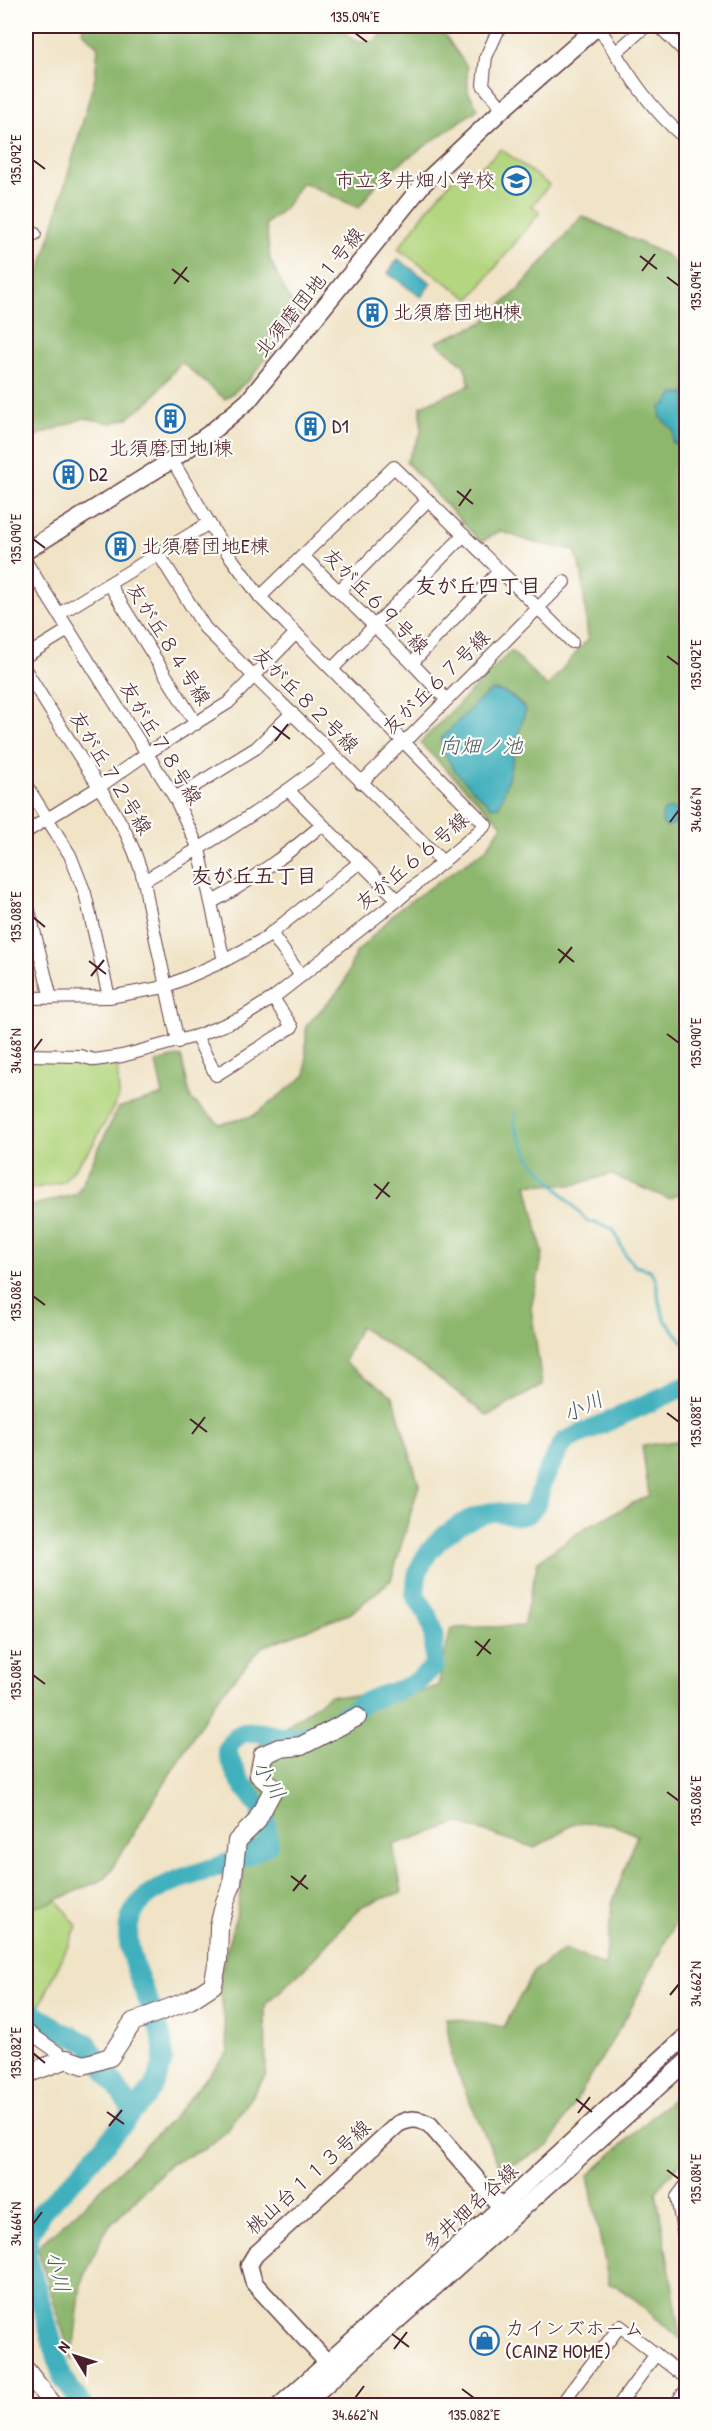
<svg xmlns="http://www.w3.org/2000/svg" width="712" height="2431" font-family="'Patrick Hand','Klee One',sans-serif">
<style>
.green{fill:#b3d67f;stroke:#7e7a55;stroke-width:1.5}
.forest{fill:#8eb76e;stroke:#6c6b4c;stroke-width:1.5}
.water{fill:#41b0bd;stroke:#466874;stroke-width:1.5}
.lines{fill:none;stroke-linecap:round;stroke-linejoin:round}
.stream{stroke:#41b0bd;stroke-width:3}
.river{stroke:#41b0bd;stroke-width:20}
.street-casing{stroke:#633c42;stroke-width:14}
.secondary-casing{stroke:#633c42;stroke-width:19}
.primary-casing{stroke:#633c42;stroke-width:20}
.street{stroke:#fff;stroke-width:12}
.secondary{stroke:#fff;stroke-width:16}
.primary{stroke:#fff;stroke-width:18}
.ticks{fill:none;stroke:#4a1f2b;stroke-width:2}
.labels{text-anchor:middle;stroke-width:4.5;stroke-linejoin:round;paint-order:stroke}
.poi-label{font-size:20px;fill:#4a1f2b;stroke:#fdfcf7;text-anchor:start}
.street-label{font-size:20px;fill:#4a1f2b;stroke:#fdfcf7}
.neighbourhood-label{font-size:21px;font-weight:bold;fill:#4a1f2b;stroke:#fdfcf7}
.water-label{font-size:21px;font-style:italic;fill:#465965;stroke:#fdfcf7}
.neatline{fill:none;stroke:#4a1f2b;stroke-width:2}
.ticks-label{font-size:15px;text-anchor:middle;fill:#4a1f2b}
</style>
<rect width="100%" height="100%" fill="#fdfcf7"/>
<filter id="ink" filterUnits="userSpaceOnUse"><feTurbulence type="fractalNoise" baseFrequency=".0167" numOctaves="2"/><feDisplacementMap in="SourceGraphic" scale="12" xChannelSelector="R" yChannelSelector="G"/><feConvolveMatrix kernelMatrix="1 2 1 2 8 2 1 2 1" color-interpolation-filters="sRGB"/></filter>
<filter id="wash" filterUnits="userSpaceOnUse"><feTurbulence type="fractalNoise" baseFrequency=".008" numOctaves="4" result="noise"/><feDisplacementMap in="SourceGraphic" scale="24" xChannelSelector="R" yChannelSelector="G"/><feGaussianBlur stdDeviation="1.35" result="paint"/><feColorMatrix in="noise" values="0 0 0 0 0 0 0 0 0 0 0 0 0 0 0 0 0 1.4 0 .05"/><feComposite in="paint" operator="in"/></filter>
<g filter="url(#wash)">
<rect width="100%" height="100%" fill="#f0e3c6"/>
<g class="green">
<path d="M501 149 549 185 532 206 540 212 470 299 398 249 427 210 456 175 466 181Z"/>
<path d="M26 1059 117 1060 119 1097 91 1148 63 1182 26 1190Z"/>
<path d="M26 1861 77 1926 32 2023 26 2019Z"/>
</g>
<g class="forest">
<path d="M83 26H338L353 40 374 42 388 26H439L467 67 468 91 478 109 382 176 359 208 302 182 285 208 266 224 270 260 290 301 306 308 249 380 225 399 181 362 150 401 128 418 111 423 84 418 26 440V302L39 273 49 242 95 78 98 47 82 31Z"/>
<path d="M582 216 667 255 686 276V1190L669 1199 610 1174 574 1185 527 1184 543 1254 531 1308 542 1385 488 1416 431 1372 360 1327 344 1362 393 1396 419 1485 391 1580 351 1613 262 1647 215 1701 106 1878 50 1903 26 1907V1207L77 1194 118 1108 163 1095 156 1062 181 1056 191 1099 220 1124 253 1116 306 1075V1026L343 986 355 954 399 909 486 849 502 825 420 743 511 651 547 687 588 639 582 574 575 550 535 543 500 531 481 542 406 462 421 433V406L470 385 464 365 436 342 482 323 519 289Z"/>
<path d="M683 1440 686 1441V1908L676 1921 628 2014 549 2146 501 2171 453 2063 446 2018 504 2027 533 1972 565 1949 605 1966 612 1904 637 1835 612 1824 575 1823 535 1848 458 1823 393 1845 402 1892 362 1906 303 1970 265 2005 266 2075 227 2131 205 2149 171 2163 104 2232 81 2285 72 2361 37 2247 77 2212 171 2120 228 2052 219 1978 237 1912 253 1812 256 1748 330 1695 403 1698 438 1686 451 1628 523 1626 538 1561 585 1528 649 1495 642 1446Z"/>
<path d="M26 2043 41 2054 26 2062Z"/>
<path d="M686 2086V2156L656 2191 682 2340 617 2285 609 2284 588 2176Z"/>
</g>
<g class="water">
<path d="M398 259 431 283 421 297 388 273Z"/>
<path d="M674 394H685L686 396V449L672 442 674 431 661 418 660 408 666 404Z"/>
<path d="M492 690C509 692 515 698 526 710 514 741 512 775 499 806L492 807C473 789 443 766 441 739L477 702Z"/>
<path d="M669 809H677L678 822 666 827 662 822 663 812Z"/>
</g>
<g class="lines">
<path class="stream" d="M516 1112 514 1125 530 1158 586 1220 613 1229 625 1254 635 1266 650 1270 656 1280 659 1302 665 1320 686 1345"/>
<g class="river">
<path d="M26 2007 57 2029 87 2043 133 2111"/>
<path d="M83 2406 63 2379 27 2256 28 2237 42 2211 82 2171 144 2100C155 2086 164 2069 163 2050 162 2008 104 1940 140 1903 170 1872 229 1871 268 1844 268 1808 255 1805 238 1777 233 1770 230 1760 227 1751 241 1715 273 1742 300 1737 327 1732 346 1711 370 1700 400 1687 409 1693 434 1666 435 1632 435 1623 415 1595 416 1587 416 1579 418 1572 428 1543 461 1519 491 1512 502 1510 515 1520 527 1514 539 1507 540 1488 545 1477 551 1464 557 1452 565 1441L686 1386"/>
</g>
</g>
</g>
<g filter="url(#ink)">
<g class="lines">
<defs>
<g id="street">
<path d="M500 26 486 57 483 85 503 109"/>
<path d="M598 26C624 67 648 108 686 139"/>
<path d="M659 26 686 53"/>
<path d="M615 53 646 26"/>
<path d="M26 231 35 234"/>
<path d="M158 553 205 628 443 862"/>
<path d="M303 556 412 663 447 700"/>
<path d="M26 562 175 798 199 849 224 961"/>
<path d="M564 582 538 608 572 642"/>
<path d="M109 584 196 724"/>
<path d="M339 591 428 500"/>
<path d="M260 597 394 467 538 608 411 736 403 741 361 783"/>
<path d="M59 614 209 523"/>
<path d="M26 656 68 630"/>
<path d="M412 663 499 571"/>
<path d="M332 669 464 535"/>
<path d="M26 671C45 702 65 734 85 765 114 810 141 849 148 903L178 1042"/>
<path d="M26 785 70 855 85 893 109 997"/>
<path d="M289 791 398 900"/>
<path d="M175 798 256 748 292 713"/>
<path d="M26 832 99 787 146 754 228 703 296 633"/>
<path d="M145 880C211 843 274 803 334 755"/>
<path d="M26 899 51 998"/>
<path d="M212 902C252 881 287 854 322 825"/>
<path d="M271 933 301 976"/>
<path d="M26 998 109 997 165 987 224 961 264 939 360 862"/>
<path d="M196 1036 216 1075 292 1027 273 998"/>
<path d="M26 1055 80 1056 95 1060 122 1056 196 1036 241 1018 273 998 398 900 486 825 260 597 224 548 172 460"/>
<path d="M26 2030 67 2059"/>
<path d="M686 2185 677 2197 686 2248"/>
<path d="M560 2406 620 2326 686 2378"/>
<path d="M618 2406 656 2354"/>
<path d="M674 2406 686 2390"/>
</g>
<g id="secondary">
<path d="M26 551 172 460 210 433 248 401 423 184 503 109 598 26"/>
<path d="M335 2371 254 2283 249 2265 255 2255 398 2124C411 2118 418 2118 430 2125L501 2207"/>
<path d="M279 2406 501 2207 686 2036"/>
<path d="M302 2406 686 2062"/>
</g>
<g id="primary">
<path d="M26 2074 67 2059 84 2065 110 2057 133 2022 190 2000 213 1985 218 1960 219 1926 225 1902 232 1884 237 1841 256 1822 274 1788 259 1775 263 1755 279 1748 301 1746 357 1717"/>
<path d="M26 2370 54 2406"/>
</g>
</defs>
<use href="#street" class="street-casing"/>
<use href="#secondary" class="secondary-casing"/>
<use href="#primary" class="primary-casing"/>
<use href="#street" class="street"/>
<use href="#secondary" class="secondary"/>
<use href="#primary" class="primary"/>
</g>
</g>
<path class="ticks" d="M355 33 367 42M33 160 45 169M640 256 657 269M172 269 189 282M642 271 655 254M667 277 679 286M174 284 187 267M457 491 473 504M459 506 471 489M33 539 45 548M667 656 679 665M273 726 290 739M275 741 288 724M670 822 679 810M33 917 45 927M558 949 574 962M89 961 106 974M559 963 572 947M91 976 104 960M667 1034 679 1043M33 1051 42 1039M374 1184 390 1197M376 1199 389 1182M33 1296 45 1305M667 1413 679 1422M190 1419 207 1432M192 1434 205 1417M475 1641 491 1654M477 1656 490 1639M33 1675 45 1684M667 1792 679 1801M291 1876 308 1889M293 1891 306 1875M670 1995 679 1984M33 2053 45 2063M576 2099 592 2112M107 2112 124 2124M578 2113 590 2097M109 2126 122 2110M667 2170 679 2179M33 2224 42 2212M392 2334 409 2347M394 2349 407 2332M462 2389 474 2398M355 2398 364 2386"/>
<defs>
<symbol id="school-ring" viewBox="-11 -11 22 22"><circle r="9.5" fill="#fdfcf7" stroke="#1f6fb2" stroke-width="1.5"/><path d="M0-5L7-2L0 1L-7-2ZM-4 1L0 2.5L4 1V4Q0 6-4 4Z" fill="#1f6fb2"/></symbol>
<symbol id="building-ring" viewBox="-11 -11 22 22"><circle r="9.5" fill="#fdfcf7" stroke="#1f6fb2" stroke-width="1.5"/><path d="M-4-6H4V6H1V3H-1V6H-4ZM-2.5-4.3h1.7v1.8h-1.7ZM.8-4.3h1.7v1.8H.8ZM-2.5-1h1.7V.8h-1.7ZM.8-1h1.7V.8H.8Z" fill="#1f6fb2"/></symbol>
<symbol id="shop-ring" viewBox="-11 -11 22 22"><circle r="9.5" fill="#fdfcf7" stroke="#1f6fb2" stroke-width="1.5"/><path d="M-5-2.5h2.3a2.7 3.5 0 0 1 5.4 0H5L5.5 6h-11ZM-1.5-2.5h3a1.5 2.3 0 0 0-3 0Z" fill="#1f6fb2"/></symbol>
</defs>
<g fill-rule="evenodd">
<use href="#school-ring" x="500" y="164" width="33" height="33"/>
<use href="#building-ring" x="356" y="296" width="33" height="33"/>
<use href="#building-ring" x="154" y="402" width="33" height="33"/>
<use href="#building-ring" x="294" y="410" width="33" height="33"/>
<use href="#building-ring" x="52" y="458" width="33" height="33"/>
<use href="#building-ring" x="104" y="530" width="33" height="33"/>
<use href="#shop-ring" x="468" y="2324" width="33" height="33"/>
</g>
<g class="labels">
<g class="poi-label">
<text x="495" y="187" text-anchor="end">市立多井畑小学校</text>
<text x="393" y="319">北須磨団地H棟</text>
<text x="332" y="433">D1</text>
<text x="171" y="455" text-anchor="middle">北須磨団地I棟</text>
<text x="89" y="481">D2</text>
<text x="141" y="553">北須磨団地E棟</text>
<text x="505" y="2335">カインズホーム<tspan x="505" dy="23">(CAINZ HOME)</tspan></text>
</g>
<g class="street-label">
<text transform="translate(309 292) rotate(-51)" y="7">北須磨団地１号線</text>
<text transform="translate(376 601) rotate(45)" y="7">友が丘６９号線</text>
<text transform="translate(169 644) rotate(58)" y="7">友が丘８４号線</text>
<text transform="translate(436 682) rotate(-44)" y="7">友が丘６７号線</text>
<text transform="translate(306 700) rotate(45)" y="7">友が丘８２号線</text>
<text transform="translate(161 743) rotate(59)" y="7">友が丘７８号線</text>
<text transform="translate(111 773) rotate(59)" y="7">友が丘７２号線</text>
<text transform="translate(412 861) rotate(-40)" y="7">友が丘６６号線</text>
<text transform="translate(308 2177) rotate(-42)" y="7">桃山台１１３号線</text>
<text transform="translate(470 2207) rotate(-42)" y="7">多井畑名谷線</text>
</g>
<g class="neighbourhood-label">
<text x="478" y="593">友が丘四丁目</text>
<text x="254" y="883">友が丘五丁目</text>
</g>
<g class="water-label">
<text x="481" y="753">向畑ノ池</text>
<text transform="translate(583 1407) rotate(-25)" y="7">小川</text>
<text transform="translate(269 1780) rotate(59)" y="7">小川</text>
<text transform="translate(58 2272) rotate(77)" y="7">小川</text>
</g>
</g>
<rect width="712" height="2431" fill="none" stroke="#fdfcf7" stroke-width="66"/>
<g transform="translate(75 2356) rotate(308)" stroke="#fdfcf7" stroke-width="4.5" paint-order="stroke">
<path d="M0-4.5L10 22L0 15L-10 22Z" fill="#4a1f2b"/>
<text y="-9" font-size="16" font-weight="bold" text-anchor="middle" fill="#4a1f2b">N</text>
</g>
<rect x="33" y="33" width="646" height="2365" class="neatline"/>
<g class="ticks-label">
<text x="355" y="22">135.094°E</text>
<text transform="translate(16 160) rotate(-90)" y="5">135.092°E</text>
<text transform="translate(696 286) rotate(-90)" y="5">135.094°E</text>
<text transform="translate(16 539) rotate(-90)" y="5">135.090°E</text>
<text transform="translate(696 665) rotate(-90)" y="5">135.092°E</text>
<text transform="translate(696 810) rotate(-90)" y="5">34.666°N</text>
<text transform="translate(16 917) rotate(-90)" y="5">135.088°E</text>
<text transform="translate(696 1043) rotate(-90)" y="5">135.090°E</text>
<text transform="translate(16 1051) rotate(-90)" y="5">34.668°N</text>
<text transform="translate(16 1296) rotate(-90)" y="5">135.086°E</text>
<text transform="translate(696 1422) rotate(-90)" y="5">135.088°E</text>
<text transform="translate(16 1675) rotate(-90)" y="5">135.084°E</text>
<text transform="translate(696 1801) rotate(-90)" y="5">135.086°E</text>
<text transform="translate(696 1984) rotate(-90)" y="5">34.662°N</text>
<text transform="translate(16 2053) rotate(-90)" y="5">135.082°E</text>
<text transform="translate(696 2179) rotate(-90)" y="5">135.084°E</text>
<text transform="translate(16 2224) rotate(-90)" y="5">34.664°N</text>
<text x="355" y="2420">34.662°N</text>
<text x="474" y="2420">135.082°E</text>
</g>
</svg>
